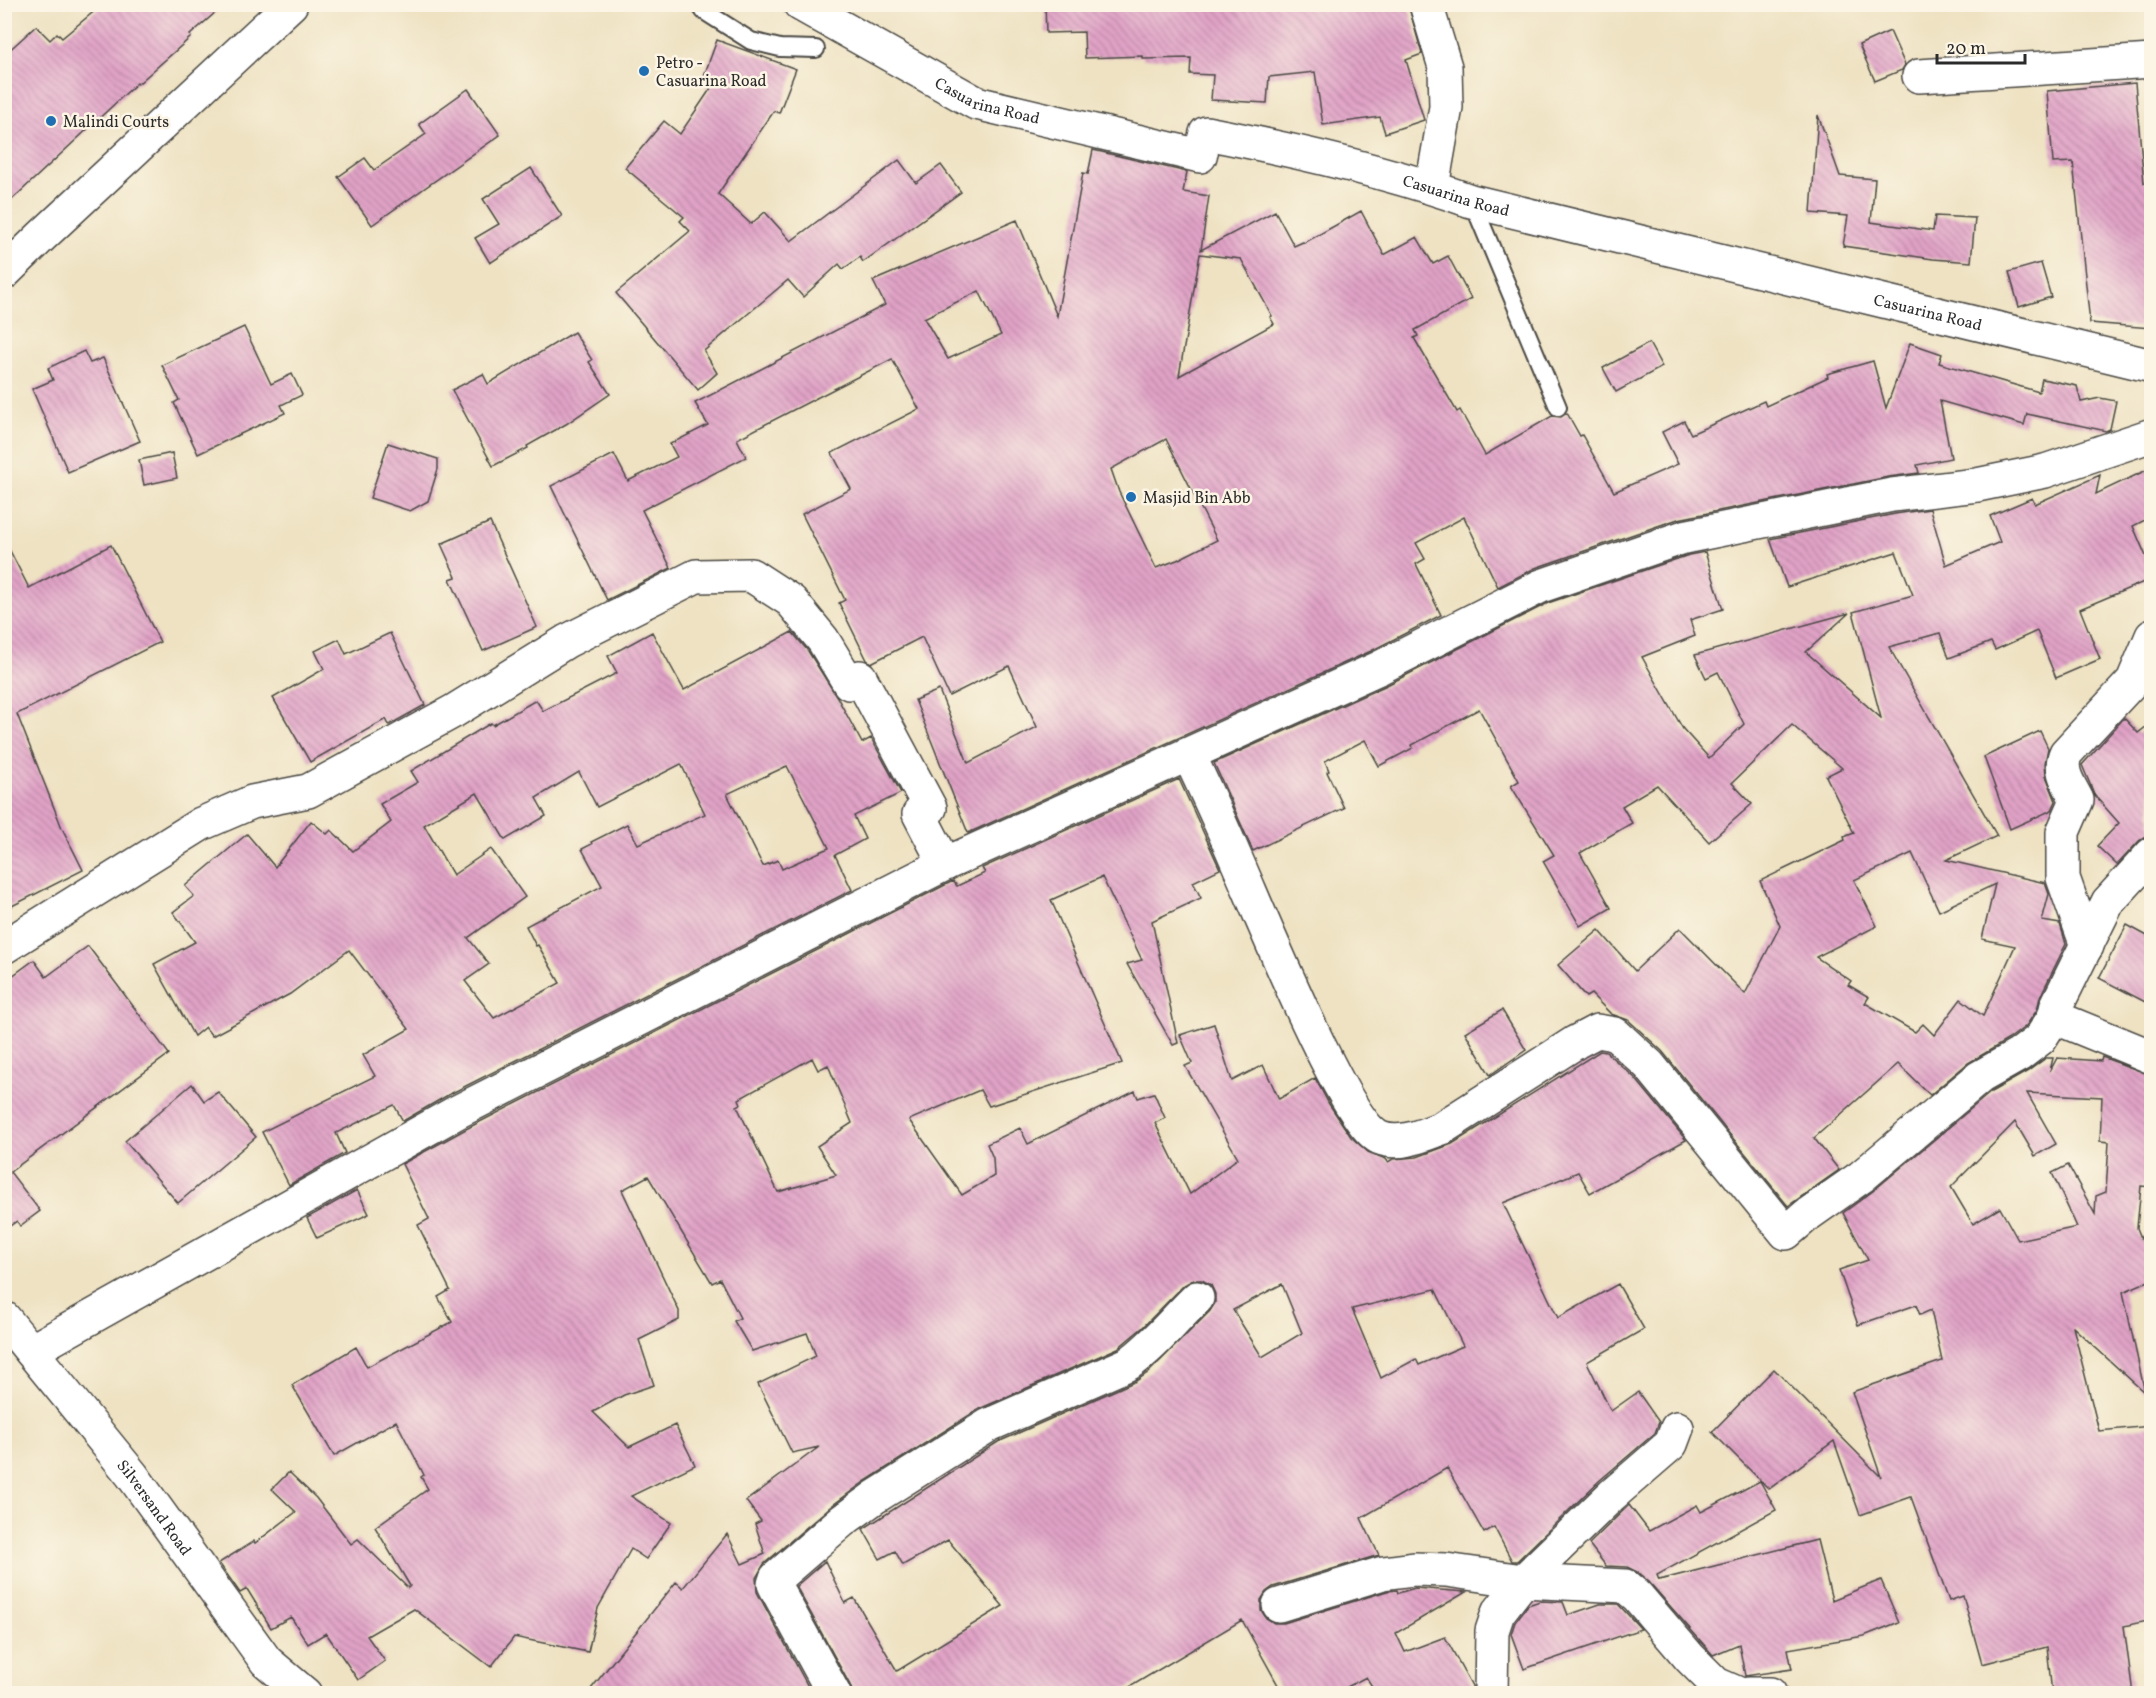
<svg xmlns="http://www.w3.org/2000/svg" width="2156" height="1698" font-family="Vollkorn,serif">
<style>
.building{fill:url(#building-back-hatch);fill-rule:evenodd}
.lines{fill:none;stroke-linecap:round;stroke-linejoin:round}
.service-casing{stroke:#484642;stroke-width:20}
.minor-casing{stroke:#484642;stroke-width:36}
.tertiary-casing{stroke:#484642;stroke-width:36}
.service{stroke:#fff;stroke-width:16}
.minor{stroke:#fff;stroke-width:33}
.tertiary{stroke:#fff;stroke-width:33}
.poi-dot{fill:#1f6fb2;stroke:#fcf5e5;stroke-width:2}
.labels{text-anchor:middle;stroke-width:5;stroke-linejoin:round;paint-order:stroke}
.poi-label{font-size:16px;fill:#2b2b2b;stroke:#fcf5e5;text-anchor:start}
.street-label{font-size:16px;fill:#2b2b2b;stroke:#fcf5e5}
</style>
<defs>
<pattern id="building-back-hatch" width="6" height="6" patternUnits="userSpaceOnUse" patternTransform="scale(1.5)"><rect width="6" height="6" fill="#e1a3c7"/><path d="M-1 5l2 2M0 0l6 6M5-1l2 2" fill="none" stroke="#b785a2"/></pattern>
</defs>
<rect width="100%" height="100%" fill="#fcf5e5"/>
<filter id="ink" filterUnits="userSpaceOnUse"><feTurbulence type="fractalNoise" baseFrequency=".0167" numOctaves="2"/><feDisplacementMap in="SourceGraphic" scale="12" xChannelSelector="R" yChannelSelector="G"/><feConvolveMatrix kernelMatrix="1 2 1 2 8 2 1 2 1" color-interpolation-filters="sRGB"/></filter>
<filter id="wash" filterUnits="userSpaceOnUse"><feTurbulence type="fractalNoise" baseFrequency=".008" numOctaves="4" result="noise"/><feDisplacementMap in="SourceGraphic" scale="24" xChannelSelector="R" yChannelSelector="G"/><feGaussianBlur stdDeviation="1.35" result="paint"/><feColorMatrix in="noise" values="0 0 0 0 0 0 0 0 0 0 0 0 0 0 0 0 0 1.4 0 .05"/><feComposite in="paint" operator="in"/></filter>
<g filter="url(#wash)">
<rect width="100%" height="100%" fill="#eee2c2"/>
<g id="blocks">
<g class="building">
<path d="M103 4H225L190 35 191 37 138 84 137 83 4 207V55L36 26 50 40 57 33 62 38Z"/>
<path d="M1045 4H1408L1422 54 1406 60 1424 120 1385 133 1380 117 1323 125 1315 72 1269 77 1267 103 1211 100 1213 75 1190 74 1191 58 1143 59V56L1085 58 1084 32 1046 33Z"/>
<path d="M1890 31 1905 65 1902 70 1875 81 1859 45Z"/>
<path d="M717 40 796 69 779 113 774 111 718 194 751 224 765 212 791 241 899 160 916 183 941 165 961 192 863 262 860 257 843 269 839 264 803 297 788 280 704 351 717 373 698 390 616 293 690 231 680 221 684 217 625 168 664 121 680 134 711 88 701 84Z"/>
<path d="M2135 83 2144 183 2151 182V328L2090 323 2073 162 2053 163 2047 91Z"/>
<path d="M468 89 500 135 372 225 338 177 365 158 374 170 426 134 419 124Z"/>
<path d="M1818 115 1840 176 1875 179 1871 222 1933 231 1935 216 1975 218 1971 262 1933 259 1843 246 1848 216 1811 213Z"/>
<path d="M1093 150 1187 172 1183 192 1209 196 1201 250 1275 211 1294 246 1303 242 1304 243 1361 211 1384 255 1417 237 1433 264 1448 256 1471 299 1415 330 1418 336 1414 338 1457 412 1460 410 1485 455 1552 416 1561 417 1567 413 1580 436 1582 435 1614 492 1678 464 1662 432 1684 421 1691 434 1764 401 1766 406 1828 377 1827 374 1873 361 1886 408 1910 343 1942 354 1939 363 2039 392 2042 379 2077 386 2081 402 2100 398 2116 401 2110 429 2106 431 2027 414 2024 425 1940 401 1951 458 1917 465 1919 473 1888 477 1678 519 1535 568 1498 587 1464 517 1416 543 1425 559 1416 564 1441 615 1371 651 968 833 915 700 939 690 968 763 1037 727 1009 666 949 696 922 637 871 663 867 660 839 603 845 600 802 514 851 489 832 453 919 409 892 359 737 439 746 457 642 510 671 568 607 600 551 486 614 454 628 481 677 457 670 444 708 425 695 403 885 305 873 281 1017 220 1057 316 1083 173 1088 174ZM1200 254 1241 259 1272 316 1270 317 1274 324 1179 376ZM979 291 1001 335 948 359 924 318ZM1166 439 1217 540 1177 560 1156 568 1119 492 1111 469Z"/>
<path d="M531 168 562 216 490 263 475 238 499 224 483 199Z"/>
<path d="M2041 263 2051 297 2019 307 2009 272Z"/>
<path d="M244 327 271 384 292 374 302 395 281 405 285 413 198 454 174 403 179 400 162 365Z"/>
<path d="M574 332 592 360 589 362 610 394 566 424 527 446 528 448 493 466 452 390 483 374 488 384Z"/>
<path d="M1649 343 1662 367 1616 392 1603 368Z"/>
<path d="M84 351 90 363 103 358 140 441 68 472 32 389 53 380 48 368Z"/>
<path d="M388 443 438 459V469L428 501 410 511 370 498Z"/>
<path d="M172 453 177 478 144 485 139 460Z"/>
<path d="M2151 468V517L2133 526 2151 568V579L2080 609 2100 659 2056 678 2037 631 1995 650 1991 642 1949 658 1940 633 1889 647 1997 836 1946 860 2045 883 2049 894 2042 921 2060 924 2066 944 2040 997 2037 1010 2026 1026 2009 1039 1968 1063 1930 1095 1898 1064 1814 1138 1839 1170 1788 1206 1662 1051 1628 1020 1611 1014 1591 994 1586 997 1558 965 1599 930 1635 971 1680 928 1745 994 1780 926 1760 881 1845 840 1844 837 1854 833 1826 776 1842 768 1792 725 1732 783 1752 804 1709 842 1657 785 1622 806 1632 823 1580 853 1611 908 1580 926 1543 861 1554 855 1511 786 1519 781 1479 709 1412 745 1413 748 1379 766 1365 740 1325 761 1329 771 1327 772 1344 808 1253 851 1214 763 1387 685 1548 603 1689 555 1705 552 1723 609 1690 620 1695 636 1642 657 1683 729 1709 758 1744 724 1718 672 1706 678 1695 655 1849 613 1806 652 1881 718 1853 612 1913 595 1896 552 1787 587 1770 539 1895 514 1930 509 1946 565 2000 542 1990 516 2032 498 2035 504 2100 475 2096 494ZM1912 853 1939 911 1995 884 1982 939 2015 946 1983 1016 1961 999 1934 1035 1923 1024 1915 1032 1865 1003 1869 997 1848 985 1851 981 1816 957 1877 926 1854 880Z"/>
<path d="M490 522 537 627 483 651 450 579 456 577 441 544Z"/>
<path d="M4 539 29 588 111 545 160 642 17 714 62 828 83 870 4 910Z"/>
<path d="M652 632 684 690 792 632 808 651 837 697 862 743 871 738 901 793 854 816 865 839 835 855 852 890 448 1095 403 1121 394 1105 336 1133 345 1153 289 1185 262 1132 375 1076 363 1055 409 1029 349 950 290 994 212 1036 205 1027 194 1036 154 964 195 942 173 912 194 896 185 886 247 834 275 867 311 821 327 834 331 830 353 851 391 822 380 804 418 782 411 771 491 723 493 725 536 700 543 711 617 673 608 656ZM681 764 705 814 638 844 627 824 591 842 592 844 582 849 602 886 526 926 536 946 538 945 560 983 494 1018 465 981 489 964 468 938 525 897 491 849 453 875 424 825 477 793 505 840 546 816 536 798 579 772 597 807ZM787 766 829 848 782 869 778 860 763 866 727 794Z"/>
<path d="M390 633 425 705 389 725 386 719 310 762 273 698 324 669 315 651 339 639 346 654Z"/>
<path d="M2124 718 2138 733 2151 723V836H2146L2139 841 2117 865 2097 846 2119 823 2095 796 2082 765Z"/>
<path d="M2040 731 2048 748 2045 763 2046 776 2056 801 2052 810 2010 829 1984 757Z"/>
<path d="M1179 779 1220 869 1193 882 1201 898 1152 921 1178 1043 1173 1045 1127 964 1142 960 1102 877 1051 900 1122 1063 989 1106 980 1090 909 1120 962 1195 994 1176 993 1158 987 1144 1020 1128 1028 1144 1135 1091 1138 1098 1154 1093 1165 1118 1155 1123 1190 1194 1238 1158 1185 1066 1192 1063 1180 1035 1214 1024 1232 1081 1263 1065 1279 1099 1315 1078 1329 1104 1351 1137 1368 1152 1386 1159 1388 1162 1393 1159 1417 1157 1452 1144 1600 1051 1606 1052 1635 1078 1686 1140 1590 1193 1578 1172 1503 1203 1558 1318 1618 1284 1644 1329 1587 1362 1611 1411 1638 1392 1659 1422 1655 1433 1599 1481 1517 1561H1512L1494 1527 1484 1533 1447 1468 1361 1518 1379 1555 1273 1587 1266 1592 1261 1600V1610L1266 1618 1274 1623H1284L1387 1591 1397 1590 1398 1593 1415 1588 1466 1592 1396 1633 1405 1652 1445 1637 1472 1686V1694H1377L1366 1677 1334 1694H1283L1242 1620 1118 1694H853L850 1685 796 1586 825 1561 845 1603 854 1598 897 1671 1003 1606 948 1540 903 1565 895 1551 880 1559 863 1529 998 1442 1136 1381 1149 1372 1210 1311 1215 1303V1294L1211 1285 1202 1280H1193L1184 1285 1142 1328 1118 1348 979 1409 864 1482 830 1507 764 1564 756 1578 757 1592 812 1694H587L676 1582 683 1588 727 1534 742 1564 765 1554 755 1524 761 1521 746 1501 819 1447 792 1453 758 1384 816 1356 807 1333 752 1351 734 1321 740 1318 720 1279 712 1283 648 1176 622 1190 679 1311V1320L639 1340 654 1385 624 1395 593 1412 629 1447 675 1425 695 1465 631 1496 671 1523 646 1559 631 1549 598 1608 588 1652 514 1637 491 1667 414 1609 367 1636 385 1661 358 1680 326 1633 308 1644 291 1617 271 1628 247 1589 240 1593 219 1563 254 1541 255 1543 296 1512 272 1489 289 1472 316 1498 351 1544 358 1539 408 1588 410 1586 375 1527 428 1489 421 1477 424 1475 396 1421 334 1456 292 1385 356 1347 367 1367 452 1322 438 1297 450 1290 418 1225 429 1219 402 1164 466 1129 953 881 957 886 985 873 982 868ZM812 1058 818 1070 828 1065 852 1123 817 1146 836 1175 778 1192 737 1106 741 1104 739 1099ZM1282 1284 1302 1333 1262 1357 1233 1310ZM1435 1289 1463 1346 1419 1365 1416 1359 1381 1378 1352 1309Z"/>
<path d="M2127 925 2151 938V1005L2099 978Z"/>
<path d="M88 946 169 1054 10 1172 40 1211 20 1226 17 1221 4 1230V982L34 960 46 977Z"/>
<path d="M1502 1010 1526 1050 1490 1075 1465 1032Z"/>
<path d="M2102 1057 2151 1075V1187L2141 1186 2137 1228 2151 1263V1280L2123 1292 2145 1393 2073 1327 2099 1431 2151 1426V1620L2124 1626 2133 1694H2052L2047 1647 1982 1664 1963 1596 1949 1601 1911 1497 1860 1515 1834 1441 1769 1489 1712 1432 1774 1369 1881 1477 1852 1392 1942 1361 1931 1310 1920 1315 1916 1305 1858 1325 1839 1270 1868 1260 1843 1213 1873 1191 1991 1092 2028 1071 2046 1058H2053L2050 1071 2057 1058 2101 1061ZM2027 1093 2102 1097 2100 1141 2109 1142 2106 1192 2096 1196 2095 1214 2068 1165 2052 1173 2077 1227 2018 1240 2000 1208 1973 1224 1951 1187 2015 1122 2035 1156 2056 1144Z"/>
<path d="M192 1084 204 1101 218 1092 256 1137 178 1203 125 1141Z"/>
<path d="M357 1190 369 1214 317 1238 307 1218Z"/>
<path d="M1760 1481 1776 1510 1657 1575 1659 1580 1817 1540 1832 1600 1881 1580 1899 1622 1864 1636 1788 1649 1792 1669 1745 1676 1739 1644 1713 1655 1649 1582 1637 1572 1627 1567 1606 1566 1589 1544 1629 1505 1649 1531 1697 1505 1701 1512Z"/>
<path d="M1540 1601 1563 1602 1568 1615 1600 1604H1618L1641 1629 1524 1669 1511 1634 1515 1622 1528 1605Z"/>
</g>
</g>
</g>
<g filter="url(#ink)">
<use href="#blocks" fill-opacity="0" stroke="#484642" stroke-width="1.5"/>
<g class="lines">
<defs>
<g id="service">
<path d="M699 4 704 11 751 41 780 48 816 49"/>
<path d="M1472 201 1558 407"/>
</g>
<g id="minor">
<path d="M1426 4 1445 67 1446 107 1432 187"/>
<path d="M1919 76 2152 61"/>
<path d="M4 273 42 236 291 4"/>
<path d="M1189 755C1205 789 1221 824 1236 859 1257 906 1343 1121 1380 1138 1400 1146 1423 1135 1442 1128L1576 1042 1597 1031 1615 1034 1649 1065 1786 1233 1807 1215 1861 1177 1980 1077 2019 1055 2040 1039 2054 1017 2057 1005 2108 902 2152 854"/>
<path d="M2087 946 2063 878V832L2077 800C2069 784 2058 770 2066 753L2133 681 2152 636"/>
<path d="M4 947 201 824 252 802 308 791 454 711 567 641 696 576 751 575 791 601 823 640 849 683 860 677 930 808 919 814 945 864"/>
<path d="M2054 1017 2152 1057"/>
<path id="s1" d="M4 1318 132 1475 266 1661 305 1694"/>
<path d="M31 1351 457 1112 945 864 1379 668 1541 586 1684 537 1892 495 1977 485 2045 471 2152 435"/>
<path d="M1279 1605 1383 1573 1414 1569 1446 1570 1523 1581 1625 1586 1637 1596 1690 1658 1716 1684 1739 1694"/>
<path d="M834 1694 777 1590 774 1584 776 1578 842 1521 875 1497 989 1425 1128 1364C1154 1346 1174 1320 1197 1298"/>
<path d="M1491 1694 1492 1631 1498 1613 1523 1581 1612 1495 1671 1444 1677 1428"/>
<path d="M1749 1694H1770"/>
</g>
<g id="tertiary">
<path id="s2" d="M800 4 976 103 1200 156 1206 133C1294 150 1387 171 1471 201L2152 366"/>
</g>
</defs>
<use href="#service" class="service-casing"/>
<use href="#minor" class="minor-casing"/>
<use href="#tertiary" class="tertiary-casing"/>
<use href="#service" class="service"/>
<use href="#minor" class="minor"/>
<use href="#tertiary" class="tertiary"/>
</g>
</g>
<g class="poi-dot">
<circle cx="644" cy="71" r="6"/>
<circle cx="51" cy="121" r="6"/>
<circle cx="1131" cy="497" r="6"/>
</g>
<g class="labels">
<g class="poi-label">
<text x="656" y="68">Petro -<tspan x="656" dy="18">Casuarina Road</tspan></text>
<text x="63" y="127">Malindi Courts</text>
<text x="1143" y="503">Masjid Bin Abb</text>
</g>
<g class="street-label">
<text dy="6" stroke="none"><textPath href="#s2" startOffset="212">Casuarina Road</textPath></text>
<text dy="6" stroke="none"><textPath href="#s2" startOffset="714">Casuarina Road</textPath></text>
<text dy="6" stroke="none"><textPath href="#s2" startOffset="1200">Casuarina Road</textPath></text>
<text dy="6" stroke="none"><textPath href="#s1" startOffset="242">Silversand Road</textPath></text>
</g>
</g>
<rect width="2156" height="1698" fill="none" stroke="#fcf5e5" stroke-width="24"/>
<path d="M1937 54v9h88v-9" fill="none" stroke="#2b2b2b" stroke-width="3"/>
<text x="1946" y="54" font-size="18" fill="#2b2b2b" stroke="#fcf5e5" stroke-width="4.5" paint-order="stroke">20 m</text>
</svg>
